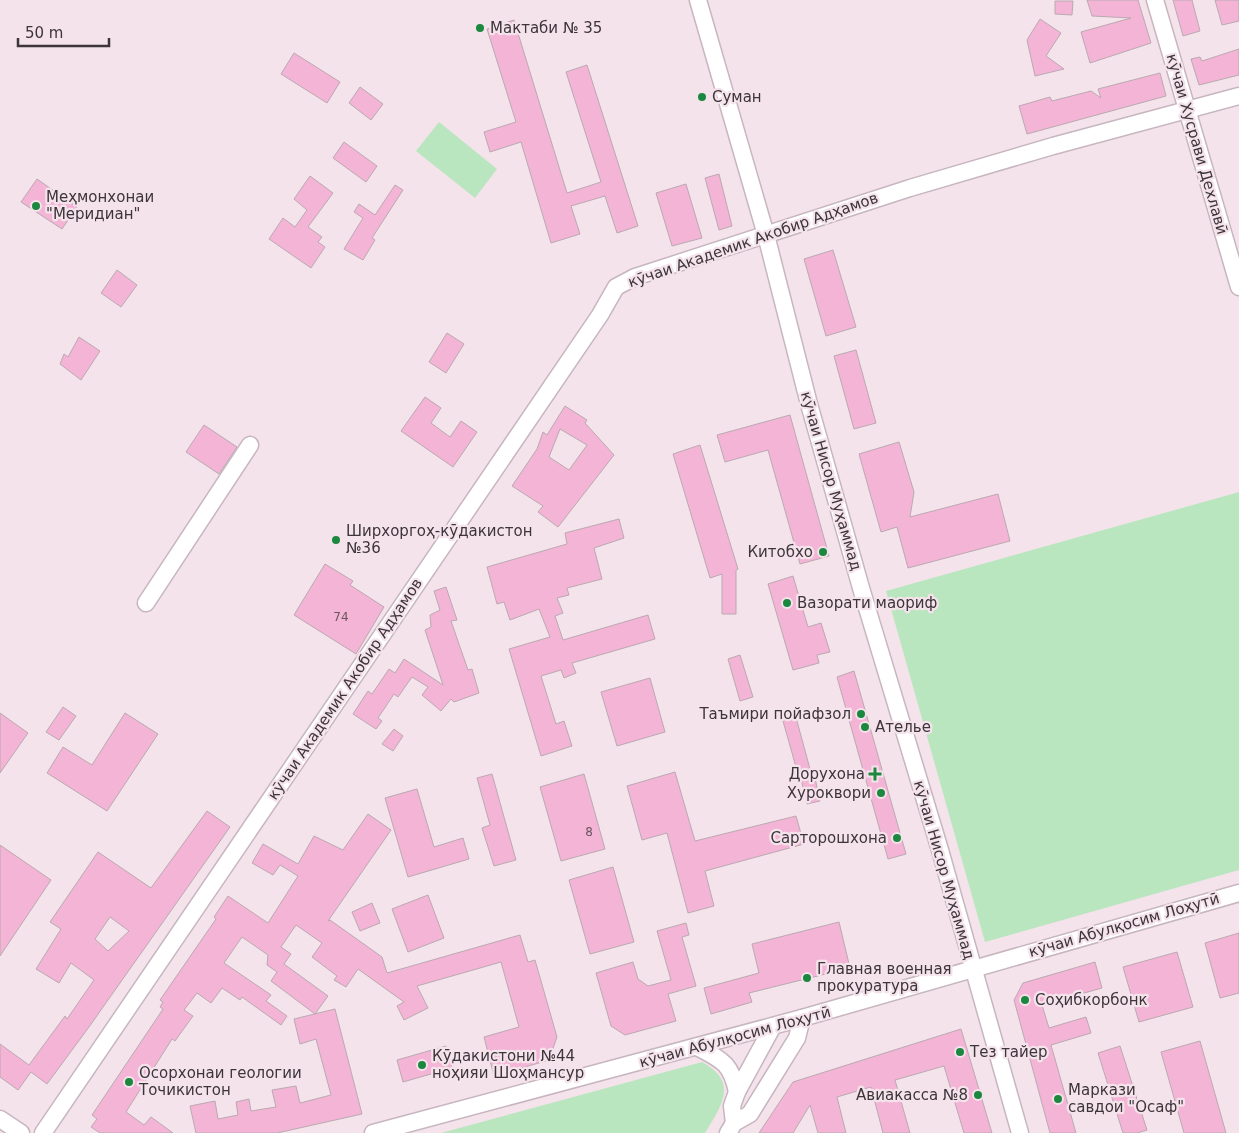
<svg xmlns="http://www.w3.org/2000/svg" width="1239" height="1133" font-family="'DejaVu Sans',sans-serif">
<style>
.green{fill:#b9e6bf}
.building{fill:#f3b4d5;stroke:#baa9b1;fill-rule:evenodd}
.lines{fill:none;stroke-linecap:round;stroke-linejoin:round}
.minor-casing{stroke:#c7b6bf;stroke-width:19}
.minor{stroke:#fff;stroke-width:16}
.poi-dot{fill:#1c873e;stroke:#f5e3ec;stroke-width:2}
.labels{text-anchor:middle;stroke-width:4.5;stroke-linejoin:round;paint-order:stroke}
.number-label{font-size:12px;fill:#6a5560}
.poi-label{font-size:15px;fill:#3c3539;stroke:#f5e3ec;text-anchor:start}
.street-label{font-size:15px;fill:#3c3539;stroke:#f5e3ec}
</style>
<rect width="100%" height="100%" fill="#f5e3ec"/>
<g class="green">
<path d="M439 122 497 169 475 198 416 151Z"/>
<path d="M1239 492V870L985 942 886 591Z"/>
<path d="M702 1062C739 1082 722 1105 705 1133H441Z"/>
</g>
<g class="building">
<path d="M1087 0H1138L1151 43 1090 63 1081 32 1131 18 1092 16Z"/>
<path d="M1173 0H1192L1200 31 1183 36Z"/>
<path d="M1215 0H1239V21L1222 25Z"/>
<path d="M1055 1H1073L1072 15 1055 14Z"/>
<path d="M1040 19 1061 33 1046 56 1064 69 1035 76 1027 40Z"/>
<path d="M514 20 567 193 601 182 566 72 587 65 638 226 617 233 605 196 571 206 580 234 551 243 521 142 490 152 484 132 516 122 487 29Z"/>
<path d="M1239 49V75L1199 85 1191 59 1200 57 1202 61Z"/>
<path d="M294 53 340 82 327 103 281 74Z"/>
<path d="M1160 73 1166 96 1027 134 1019 106 1050 97 1052 101 1091 91 1101 98 1098 89Z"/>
<path d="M360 87 383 104 371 120 349 103Z"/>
<path d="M344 142 377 166 366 182 333 158Z"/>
<path d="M719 174 732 226 719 230 705 178Z"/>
<path d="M310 176 333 193 308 227 322 237 318 242 325 247 311 268 269 239 283 218 295 227 307 210 294 199Z"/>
<path d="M37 179 77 207 62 229 21 202Z"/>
<path d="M686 184 702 238 672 246 656 193Z"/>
<path d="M395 185 403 190 372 238 375 240 363 260 344 249 363 218 354 212 359 204 375 215Z"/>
<path d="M833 250 856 327 826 336 804 259Z"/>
<path d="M117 270 137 285 121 307 101 293Z"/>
<path d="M447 333 464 344 446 373 429 362Z"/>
<path d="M79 337 100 351 81 380 60 364 64 354 68 357Z"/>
<path d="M856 350 876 423 854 429 834 356Z"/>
<path d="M425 397 441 408 431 423 450 437 461 421 477 432 453 467 401 431Z"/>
<path d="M565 406 587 420 585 423 614 455 558 527 538 512 543 506 512 486 537 449 543 432 547 435ZM560 429 587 445 569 470 549 457Z"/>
<path d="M790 415 829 556 800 564 768 450 725 462 717 435Z"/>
<path d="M204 425 237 447 219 474 186 452Z"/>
<path d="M899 442 914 492 910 517 998 494 1010 541 908 568 897 527 881 532 859 454Z"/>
<path d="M700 445 738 569 736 570V614H722V574L710 578 673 454Z"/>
<path d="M619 519 624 538 594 548 602 579 567 588 569 595 557 598 563 613 555 616 563 640 648 615 655 639 572 663 576 673 564 678 561 670 541 676 556 724 564 721 572 746 541 756 509 649 550 637 539 609 510 620 504 602 497 604 487 567 567 544 565 533Z"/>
<path d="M325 564 353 581 350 585 384 607 356 654 294 615Z"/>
<path d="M793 576 808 627 821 623 830 652 817 655 819 663 793 670 768 584Z"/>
<path d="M446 587 457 620 451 621 468 670 472 669 479 693 454 702 451 699 441 711 422 695 428 687 412 677 398 697 394 694 378 718 382 721 376 729 353 714 368 691 372 694 389 669 395 673 404 659 443 685 425 630 431 627 430 615 440 610 434 591Z"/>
<path d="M740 655 753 697 740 701 728 659Z"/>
<path d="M854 671 906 854 888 859 837 677Z"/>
<path d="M650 678 665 732 617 746 601 692Z"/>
<path d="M63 707 76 716 59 740 46 732Z"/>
<path d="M794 710 810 769H813L820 801 807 804 798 767H796L781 714Z"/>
<path d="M0 713 28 733 0 773Z"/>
<path d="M125 713 158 734 107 811 47 773 63 747 92 765Z"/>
<path d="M394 729 403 736 393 751 382 744Z"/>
<path d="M675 772 695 841 796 816 804 844 705 871 714 906 688 913 667 833 642 840 627 786Z"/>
<path d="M492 774 516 860 494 866 482 828 490 825 477 778Z"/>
<path d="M584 774 605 849 561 861 540 787Z"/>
<path d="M417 789 434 847 463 838 469 859 408 877 385 798Z"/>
<path d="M207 811 230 827 89 1027 47 1084 31 1072 18 1090 0 1077V1044L29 1065 65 1016 67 1019 94 980 71 963 59 983 36 969 61 929 50 922 98 852 151 888ZM110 917 129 931 108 951 95 939Z"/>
<path d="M368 814 391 830 328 921 330 920 382 957 387 973 520 935 528 962 535 960 557 1037 549 1060 494 1076 484 1037 519 1027 501 962 417 986 428 1008 404 1020 397 1006 404 1002 358 969 346 987 334 980 337 976 312 957 322 943 296 925 281 947 291 954 284 964 328 996 315 1014 271 981 277 972 267 965 268 955 242 937 224 963 271 995 266 1001 287 1016 281 1025 242 997 240 1000 222 988 211 1003 197 993 184 1010 193 1016 175 1041 172 1039 126 1112 144 1125 151 1117 173 1133H100L91 1127 97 1119 92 1115 163 1009 160 1007 163 1002 160 1000 216 919 214 917 228 896 268 923 298 876 280 865 273 875 252 863 263 844 298 864 314 836 343 850Z"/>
<path d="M0 845 51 880 0 956Z"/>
<path d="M613 867 634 942 590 954 569 880Z"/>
<path d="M428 895 444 938 408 952 392 909Z"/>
<path d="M372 903 380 923 360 931 352 912Z"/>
<path d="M839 922 850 968 749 993 752 1002 711 1014 704 988 759 973 752 944Z"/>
<path d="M686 923 689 935 682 937 696 986 668 994 676 1021 625 1035 611 1026 596 973 633 962 638 979 648 986 671 980 657 931Z"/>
<path d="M1239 933V993L1220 998 1205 943Z"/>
<path d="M1177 952 1193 1007 1139 1022 1123 967Z"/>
<path d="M1095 962 1102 988 1042 1005 1049 1028 1086 1017 1091 1033 1051 1045 1076 1133H1050L1014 1000 1023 983Z"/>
<path d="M335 1009 362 1114 277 1133H196L190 1106 215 1101 218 1119 238 1115 236 1102 249 1099 251 1111 276 1107 272 1090 296 1086 300 1103 331 1095 316 1039 300 1044 294 1019Z"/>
<path d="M961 1029 992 1133H964L944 1066 895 1080 910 1133H883L871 1087 837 1097 846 1133H818L810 1105 793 1133H759L793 1082Z"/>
<path d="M1200 1041 1226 1133H1184L1161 1052Z"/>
<path d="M446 1046 452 1068 403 1082 397 1060Z"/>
<path d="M1120 1046 1147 1130 1137 1133H1123L1098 1053Z"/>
</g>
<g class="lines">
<defs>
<g id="minor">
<path d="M698 0 766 235 809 404 861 588 940 850 1020 1133"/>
<path d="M1155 0 1239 287"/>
<path d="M146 603 250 445"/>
<path d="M697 1047C722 1060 731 1063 737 1092"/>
<path d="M0 1119 21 1133"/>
<path d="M734 1123 732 1106 737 1092 773 1026"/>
<path d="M43 1133 600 315 616 287 635 277 910 188 1053 146 1239 96"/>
<path d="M373 1133 802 1018 1239 893"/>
<path d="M728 1133 734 1123 750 1114 797 1038 802 1018"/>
</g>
</defs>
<use href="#minor" class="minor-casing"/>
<use href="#minor" class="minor"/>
</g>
<g class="poi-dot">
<circle cx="480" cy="28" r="5"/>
<circle cx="702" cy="97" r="5"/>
<circle cx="36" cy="206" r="5"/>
<circle cx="336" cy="540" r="5"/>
<circle cx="823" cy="552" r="5"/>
<circle cx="787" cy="603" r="5"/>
<circle cx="861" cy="714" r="5"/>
<circle cx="865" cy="727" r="5"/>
<path d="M872.5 766.5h5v5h5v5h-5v5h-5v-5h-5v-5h5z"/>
<circle cx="881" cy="793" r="5"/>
<circle cx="897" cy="838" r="5"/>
<circle cx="807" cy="978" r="5"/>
<circle cx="1025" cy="1000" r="5"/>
<circle cx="960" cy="1052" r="5"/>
<circle cx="422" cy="1065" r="5"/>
<circle cx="129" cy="1082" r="5"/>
<circle cx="978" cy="1095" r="5"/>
<circle cx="1058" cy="1099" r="5"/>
</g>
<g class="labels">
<g class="number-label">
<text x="341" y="621">74</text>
<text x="589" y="836">8</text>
</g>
<g class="poi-label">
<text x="490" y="33">Мактаби № 35</text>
<text x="712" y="102">Суман</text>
<text x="46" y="202">Меҳмонхонаи<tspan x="46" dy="17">"Меридиан"</tspan></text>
<text x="346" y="536">Ширхоргоҳ-кӯдакистон<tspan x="346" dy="17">№36</tspan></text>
<text x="813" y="557" text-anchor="end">Китобхо</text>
<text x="797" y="608">Вазорати маориф</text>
<text x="851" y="719" text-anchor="end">Таъмири пойафзол</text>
<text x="875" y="732">Ателье</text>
<text x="865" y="779" text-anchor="end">Дорухона</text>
<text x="871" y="798" text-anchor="end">Хуроквори</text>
<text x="887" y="843" text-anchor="end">Сарторошхона</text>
<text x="817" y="974">Главная военная<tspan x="817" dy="17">прокуратура</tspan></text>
<text x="1035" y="1005">Соҳибкорбонк</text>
<text x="970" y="1057">Тез тайер</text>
<text x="432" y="1061">Кӯдакистони №44<tspan x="432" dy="17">ноҳияи Шоҳмансур</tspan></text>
<text x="139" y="1078">Осорхонаи геологии<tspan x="139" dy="17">Точикистон</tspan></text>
<text x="1068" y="1095">Маркази<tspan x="1068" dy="17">савдои "Осаф"</tspan></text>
<text x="968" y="1100" text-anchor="end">Авиакасса №8</text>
</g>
<g class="street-label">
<text transform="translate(1197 144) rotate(74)" y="5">кӯчаи Хусрави Дехлавӣ</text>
<text transform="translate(753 240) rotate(-19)" y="5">кӯчаи Академик Акобир Адҳамов</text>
<text transform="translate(831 481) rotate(74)" y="5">кӯчаи Нисор Муҳаммад</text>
<text transform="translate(345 689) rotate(-56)" y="5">кӯчаи Академик Акобир Адҳамов</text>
<text transform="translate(944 870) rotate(74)" y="5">кӯчаи Нисор Муҳаммад</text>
<text transform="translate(1124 925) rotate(-16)" y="5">кӯчаи Абулқосим Лоҳутӣ</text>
<text transform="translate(735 1037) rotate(-15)" y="5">кӯчаи Абулқосим Лоҳутӣ</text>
</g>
</g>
<path d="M18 38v8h91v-8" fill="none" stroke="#3c3539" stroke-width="2.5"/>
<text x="25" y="38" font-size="15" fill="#3c3539" stroke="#f5e3ec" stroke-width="4" paint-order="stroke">50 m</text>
</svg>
